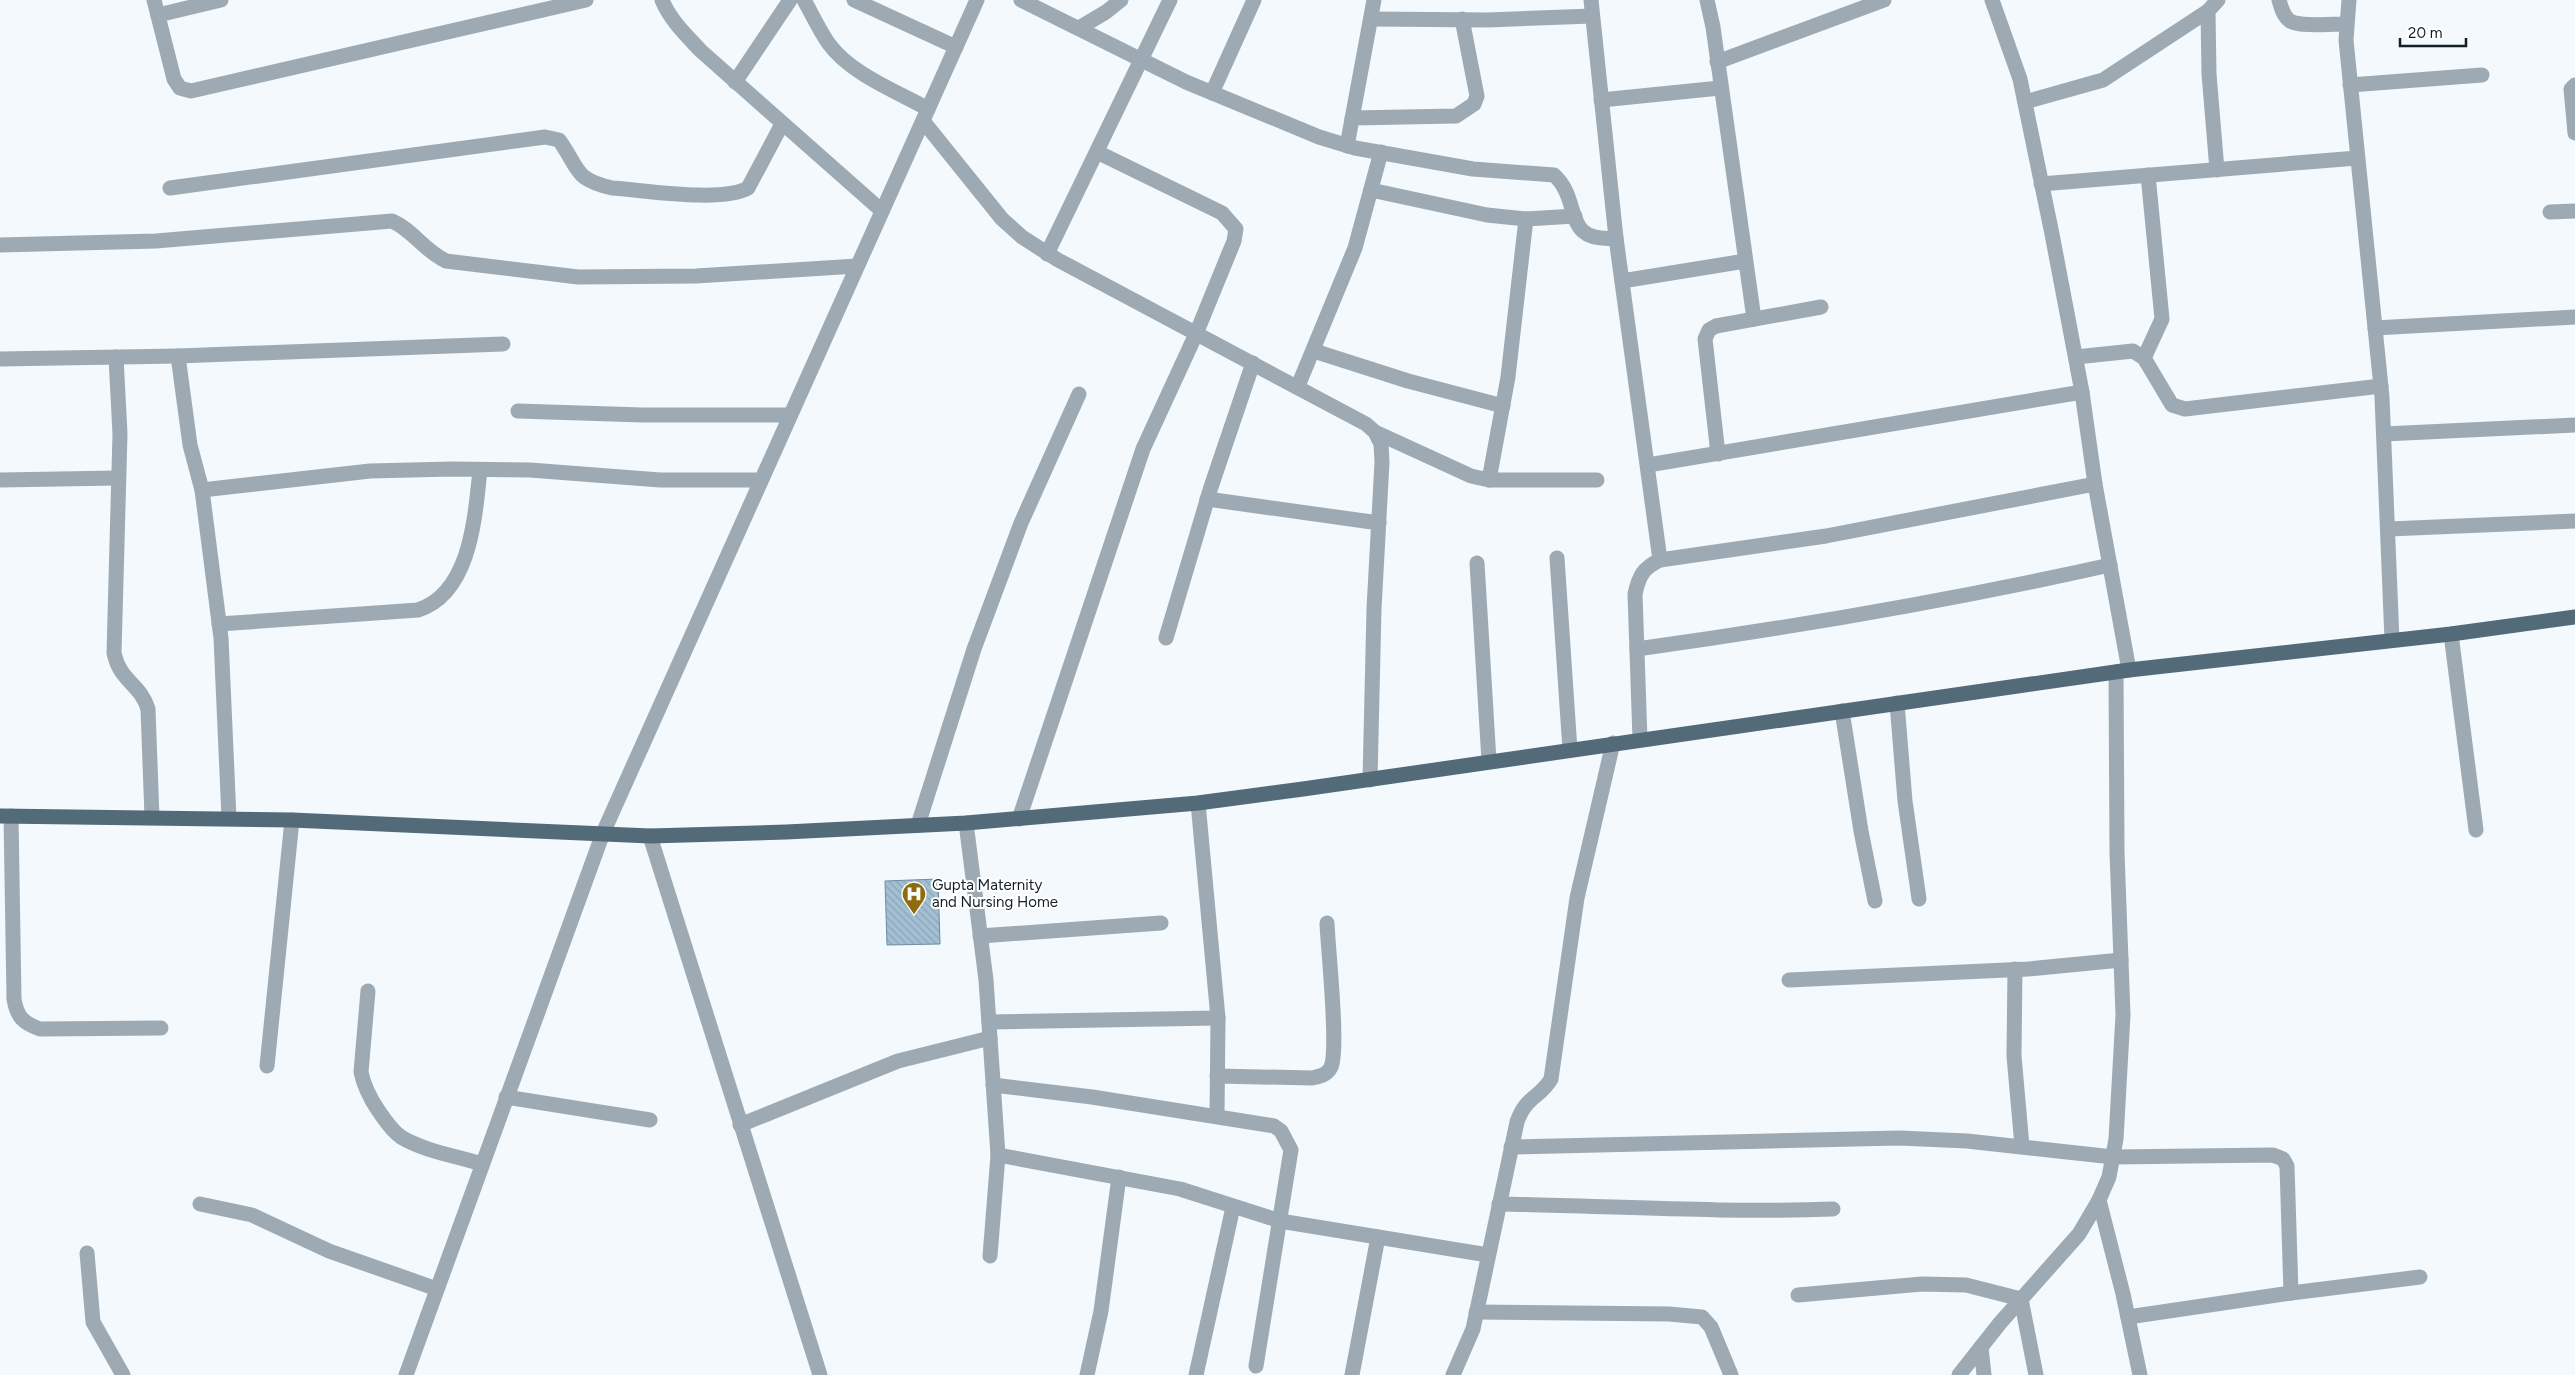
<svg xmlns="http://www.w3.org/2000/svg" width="2575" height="1375" font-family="Figtree,sans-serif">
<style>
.building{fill:url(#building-back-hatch);stroke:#708c9f}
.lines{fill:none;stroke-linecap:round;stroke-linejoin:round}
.minor{stroke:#9daab3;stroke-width:15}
.major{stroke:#536a79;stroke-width:15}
.labels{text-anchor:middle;stroke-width:4;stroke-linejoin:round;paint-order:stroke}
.poi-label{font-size:15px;fill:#131f26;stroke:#fff;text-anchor:start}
</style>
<defs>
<pattern id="building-back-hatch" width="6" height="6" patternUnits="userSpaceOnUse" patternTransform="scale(1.25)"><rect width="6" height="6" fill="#a2bfd3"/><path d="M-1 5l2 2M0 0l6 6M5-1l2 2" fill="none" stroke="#8ba4b5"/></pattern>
</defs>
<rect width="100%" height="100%" fill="#f3f9fd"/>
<path class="building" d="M938 879 940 944 887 945 885 881Z"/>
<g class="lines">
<g class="minor">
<path d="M154 0 174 79 180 88 191 91 586 0"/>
<path d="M662 0C670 20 687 36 701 51L882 211"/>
<path d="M804 0C812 14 819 30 829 44 851 74 896 91 928 109"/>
<path d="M854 0 956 47"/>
<path d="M1021 0 1186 82 1319 137 1355 148 1473 169 1554 175C1583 201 1560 243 1616 238"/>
<path d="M1591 0 1616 238 1660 560"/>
<path d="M1707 0 1713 27 1754 319"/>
<path d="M1992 0 2020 79 2052 234 2082 392 2095 484 2129 670"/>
<path d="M2279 0C2281 7 2283 16 2290 21 2300 27 2332 24 2345 24"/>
<path d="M2349 0 2346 40 2382 397 2392 640"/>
<path d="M2208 11 2209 74 2217 170"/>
<path d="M158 15 221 0"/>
<path d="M1371 19 1488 20 1592 16"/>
<path d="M1079 28 1106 12 1121 0"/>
<path d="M1717 62 1884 0"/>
<path d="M735 82 790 0"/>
<path d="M2350 85 2482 75"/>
<path d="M2575 85 2571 89 2575 133"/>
<path d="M1212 93 1254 0"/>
<path d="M1601 100 1720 88"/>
<path d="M2025 102 2103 80 2208 11 2218 0"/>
<path d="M1352 118 1456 116 1474 104 1477 96 1462 19"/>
<path d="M923 121 1002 219 1022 237 1058 260 1366 424 1375 432 1381 444 1382 462 1374 609 1370 780"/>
<path d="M1347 146 1374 0"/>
<path d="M2041 184 2357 158"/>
<path d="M170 188 545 137 559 140C580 169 573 179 612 188 644 190 722 203 748 188L782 124"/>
<path d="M1371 190 1487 215 1526 219 1575 216"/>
<path d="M2550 212 2575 211"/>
<path d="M0 245 156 241 392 221C413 230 423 250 446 261L578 277 696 276 857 266"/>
<path d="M1047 254 1170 0"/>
<path d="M1622 281 1745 261"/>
<path d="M2375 328 2575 317"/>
<path d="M1314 351 1408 381 1503 406"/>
<path d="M178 356 190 445 202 490 221 638 229 818"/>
<path d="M116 357 120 434 114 653C120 682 140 683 148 709L152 817"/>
<path d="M2076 357 2133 351 2144 358 2172 405 2185 409 2381 386"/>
<path d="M2144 358 2162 319 2148 175"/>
<path d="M0 359 178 356 503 344"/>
<path d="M1298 386 1355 248 1381 152"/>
<path d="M518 411 642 415H790"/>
<path d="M1375 432 1471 476 1489 480H1597"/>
<path d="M2384 434 2575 425"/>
<path d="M1718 454 1705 339 1709 330 1716 326 1821 307"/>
<path d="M1648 465 2082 392"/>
<path d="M0 480 118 478"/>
<path d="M1489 480 1508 377 1526 219"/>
<path d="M202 490 370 471 452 469 530 470 660 480H761"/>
<path d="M1207 499 1379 523"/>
<path d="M2389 529 2575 521"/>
<path d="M1557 558 1570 750"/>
<path d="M1477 563 1489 761"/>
<path d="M219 624 418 610C471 593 475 516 480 470"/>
<path d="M2451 634 2476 830"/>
<path d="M1166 638 1211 487 1253 363"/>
<path d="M1637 649C1796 627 1953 600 2110 565"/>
<path d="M1897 703 1905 801 1919 899"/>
<path d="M1842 711 1861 831 1875 901"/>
<path d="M1640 739 1635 594C1639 576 1643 568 1660 560L1826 536 2095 484"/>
<path d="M1198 803 1218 1018 1217 1116"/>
<path d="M11 816 14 999C17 1017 23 1023 40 1029L161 1028"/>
<path d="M1019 819 1143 449 1196 334 1234 241 1236 229 1222 213 1097 152"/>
<path d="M966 823 986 980 998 1155 990 1256"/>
<path d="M918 825 974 649 1021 523 1079 394"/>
<path d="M650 836 820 1375"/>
<path d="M980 936 1161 923"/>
<path d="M2015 969 2014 1056 2022 1146"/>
<path d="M1789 980 2028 969 2121 960"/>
<path d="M368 991 361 1072C364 1087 370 1098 378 1110 385 1120 391 1130 401 1137 424 1151 456 1156 482 1164"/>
<path d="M989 1022 1218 1018"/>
<path d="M267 1066 292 820"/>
<path d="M1217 1076 1312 1078C1321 1076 1327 1075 1331 1067 1339 1048 1328 950 1327 923"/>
<path d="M993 1085 1092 1097 1274 1126 1281 1131 1291 1150 1256 1366"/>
<path d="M506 1097 650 1120"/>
<path d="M740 1125 898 1061 990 1038"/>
<path d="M1511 1147 1899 1138 1967 1141 2113 1157 2273 1155 2283 1159 2287 1166 2291 1293"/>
<path d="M998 1155 1180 1189 1280 1221 1488 1255"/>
<path d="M2099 1200 2123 1294 2140 1375"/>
<path d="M200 1204 252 1215 329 1251 437 1289"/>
<path d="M1499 1204C1611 1206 1722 1213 1833 1209"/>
<path d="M87 1253 93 1322 123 1375"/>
<path d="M1798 1295 1922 1284 1966 1285 2021 1299 2036 1375"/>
<path d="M1476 1312 1669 1314 1702 1317 1711 1327 1731 1375"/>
<path d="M2128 1317 2291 1293 2420 1277"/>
<path d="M1981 1347 1984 1375"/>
<path d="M406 1375 603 833 977 0"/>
<path d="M1087 1375 1101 1311 1119 1177"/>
<path d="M1196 1375 1233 1207"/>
<path d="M1352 1375 1378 1237"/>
<path d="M1453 1375 1473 1329 1517 1122C1526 1096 1540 1098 1551 1079L1577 898 1613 743"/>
<path d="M1959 1375 2000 1323 2079 1234 2099 1200 2109 1177 2116 1139 2123 1015 2117 852 2116 672"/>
</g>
<path class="major" d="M0 816 292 820 650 836 786 832 966 823 1198 803 1303 789 2129 670 2451 634 2575 617"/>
</g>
<defs>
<symbol id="hospital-pin" viewBox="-11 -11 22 30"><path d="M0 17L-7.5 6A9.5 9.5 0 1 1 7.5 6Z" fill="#8d6c0f" stroke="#fff"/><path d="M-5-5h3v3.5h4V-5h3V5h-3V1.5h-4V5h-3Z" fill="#fff"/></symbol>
</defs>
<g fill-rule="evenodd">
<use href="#hospital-pin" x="900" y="880" width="28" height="38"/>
</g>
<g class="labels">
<g class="poi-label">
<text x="932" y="890">Gupta Maternity<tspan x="932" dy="17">and Nursing Home</tspan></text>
</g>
</g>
<path d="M2400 38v8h66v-8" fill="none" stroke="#131f26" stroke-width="2.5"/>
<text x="2408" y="38" font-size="15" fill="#131f26" stroke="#ffffff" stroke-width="4" paint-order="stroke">20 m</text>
</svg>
